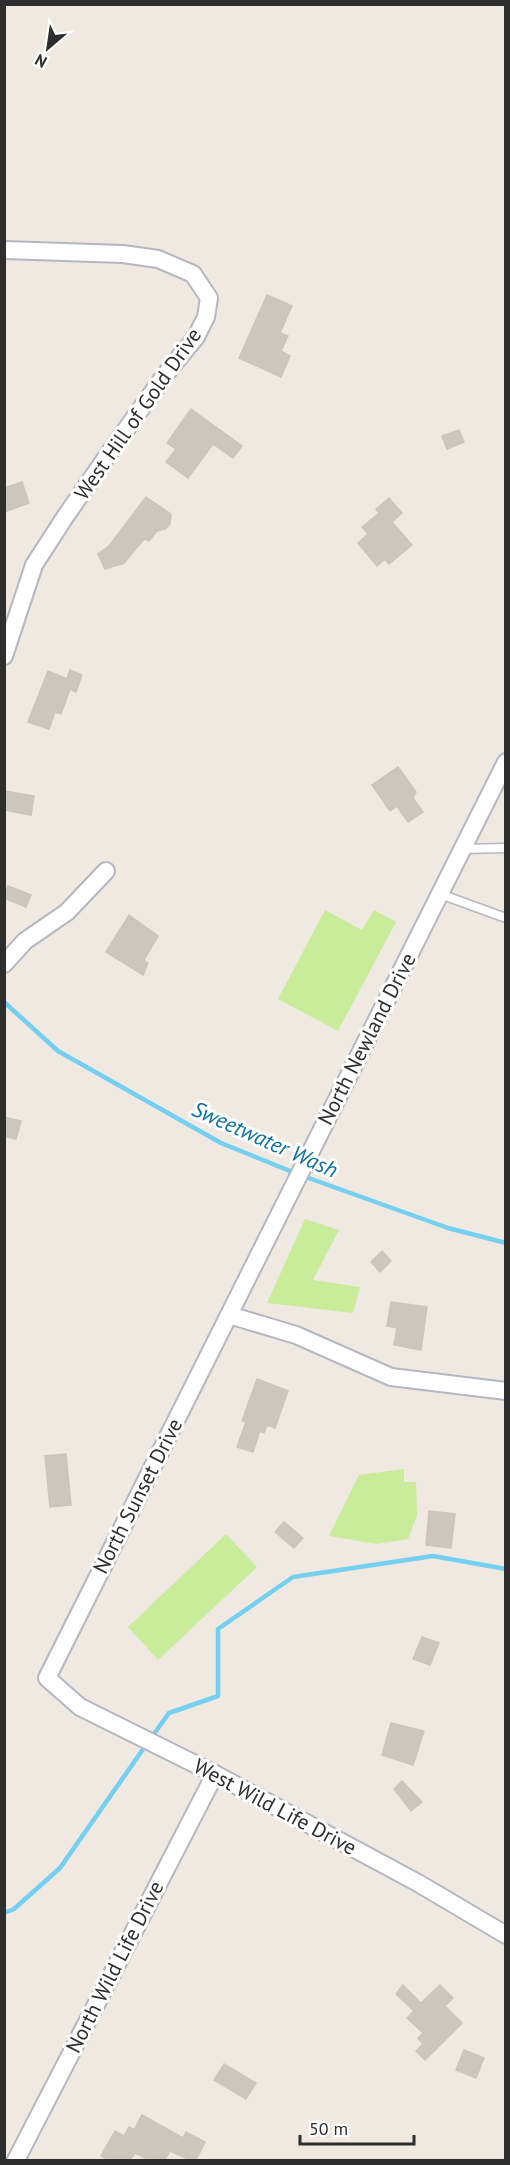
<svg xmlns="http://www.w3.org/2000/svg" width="510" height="2165" font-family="'PT Sans',sans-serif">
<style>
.pitch{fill:#c9ec9a}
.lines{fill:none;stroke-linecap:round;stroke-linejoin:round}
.stream{stroke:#75cff0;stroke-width:4.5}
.building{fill:#cbc7bf;stroke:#cbc5ba;stroke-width:1.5}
.service-casing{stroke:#b4b7c1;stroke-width:11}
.minor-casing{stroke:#b4b7c1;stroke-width:20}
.service{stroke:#fff;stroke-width:8}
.minor{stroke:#fff;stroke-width:16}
.labels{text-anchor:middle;stroke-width:6;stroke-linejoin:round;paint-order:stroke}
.street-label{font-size:21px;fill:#2e2e2e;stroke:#fff}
.water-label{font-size:22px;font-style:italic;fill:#0d6fa3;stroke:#fff}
</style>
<rect width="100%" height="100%" fill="#efe9e1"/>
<g class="pitch">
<path d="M325 910 362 930 374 910 396 922 338 1031 278 999Z"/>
<path d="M305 1219 339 1230 313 1280 360 1287 353 1313 267 1303Z"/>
<path d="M404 1469V1482H416L417 1515 408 1539 376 1544 329 1536 359 1475Z"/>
<path d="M226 1534 257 1567 158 1660 128 1627Z"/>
</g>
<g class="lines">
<g class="stream">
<path d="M4 1002 58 1051 221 1143 295 1173"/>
<path d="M303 1176 448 1228 506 1243"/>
<path d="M151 1738 169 1713 218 1696V1629L293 1577 433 1556 506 1569"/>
<path d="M4 1913 14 1909 60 1868 146 1745"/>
</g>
</g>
<g class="building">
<path d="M267 295 292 306 280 333 288 336 281 351 290 356 281 377 239 358Z"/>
<path d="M191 409 242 446 233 458 213 444 188 478 166 462 176 449 167 443Z"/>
<path d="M459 430 464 442 447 449 442 436Z"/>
<path d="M22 482 29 503 4 512V488Z"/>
<path d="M146 497 171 514 170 524 165 529 157 531 149 541 144 539 124 563 105 569 98 554 109 546Z"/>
<path d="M389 498 402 513 392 522 412 545 389 564 385 559 377 566 358 543 368 534 362 527 379 513 376 509Z"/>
<path d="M70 670 82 675 76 692 70 689 61 714 55 712 49 729 28 722 48 671 67 679Z"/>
<path d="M398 767 416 792 413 798 423 812 408 822 397 806 390 811 372 785Z"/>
<path d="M4 791 34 796 31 815 4 810Z"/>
<path d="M8 886 31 895 26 907 4 898Z"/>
<path d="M129 915 158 936 144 960 148 963 143 975 106 952Z"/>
<path d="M4 1117 21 1121 16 1139 4 1136Z"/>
<path d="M382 1251 391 1261 380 1272 371 1262Z"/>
<path d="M391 1302 427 1307 421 1350 394 1345 397 1328 387 1326Z"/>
<path d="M257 1379 288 1391 275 1428 267 1425 264 1433 260 1431 253 1452 237 1447 246 1422 242 1421Z"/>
<path d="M66 1454 71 1505 50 1507 45 1456Z"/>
<path d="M429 1511 455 1514 451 1548 426 1545Z"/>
<path d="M284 1522 303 1538 294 1548 275 1532Z"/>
<path d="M422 1637 439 1643 430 1665 413 1659Z"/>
<path d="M391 1723 424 1731 413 1765 382 1755Z"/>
<path d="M402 1781 422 1802 411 1811 394 1789Z"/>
<path d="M403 1985 421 2003 440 1985 453 1998 445 2006 462 2023 425 2060 416 2051 423 2044 418 2038 423 2033 407 2018 414 2011 396 1994Z"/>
<path d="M464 2050 484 2058 476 2078 456 2070Z"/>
<path d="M224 2064 256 2083 246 2099 214 2080Z"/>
<path d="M142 2115 183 2138 186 2132 205 2142 196 2160H190L170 2151 165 2160H149L135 2153 130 2160H109L101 2156 115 2131 124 2136 129 2127 134 2130Z"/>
</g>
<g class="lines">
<defs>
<g id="service">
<path d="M463 849 506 848"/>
<path d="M440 894 506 918"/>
</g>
<g id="minor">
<path d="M4 250 123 254 158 259 193 274 209 298 206 317 196 337 165 375 110 452 65 517 34 565 4 656"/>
<path d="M506 762 47 1678 80 1707 215 1774 418 1883 506 1935"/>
<path d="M4 964 25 941 67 912 106 871"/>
<path d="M229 1315 296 1335 391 1377 506 1391"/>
<path d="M16 2160 215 1774"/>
</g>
</defs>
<use href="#service" class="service-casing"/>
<use href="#minor" class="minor-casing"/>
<use href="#service" class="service"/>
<use href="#minor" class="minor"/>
</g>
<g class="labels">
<g class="street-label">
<text transform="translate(138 414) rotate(-55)" y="7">West Hill of Gold Drive</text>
<text transform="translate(367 1039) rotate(-63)" y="7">North Newland Drive</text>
<text transform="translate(138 1496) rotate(-63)" y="7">North Sunset Drive</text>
<text transform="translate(275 1807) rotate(28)" y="7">West Wild Life Drive</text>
<text transform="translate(115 1967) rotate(-63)" y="7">North Wild Life Drive</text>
</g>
<g class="water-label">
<text transform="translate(265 1139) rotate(24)" y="8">Sweetwater Wash</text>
</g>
</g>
<rect width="510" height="2165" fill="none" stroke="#2e2e2e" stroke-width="12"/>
<g transform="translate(48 48) rotate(209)" stroke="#ffffff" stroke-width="4.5" paint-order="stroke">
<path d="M0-4.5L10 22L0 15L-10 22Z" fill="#2e2e2e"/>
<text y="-9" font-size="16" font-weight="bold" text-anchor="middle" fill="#2e2e2e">N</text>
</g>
<path d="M300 2135v9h114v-9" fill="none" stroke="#2e2e2e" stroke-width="3"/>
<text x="309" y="2135" font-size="18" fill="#2e2e2e" stroke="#ffffff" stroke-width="4.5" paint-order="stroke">50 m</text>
</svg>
